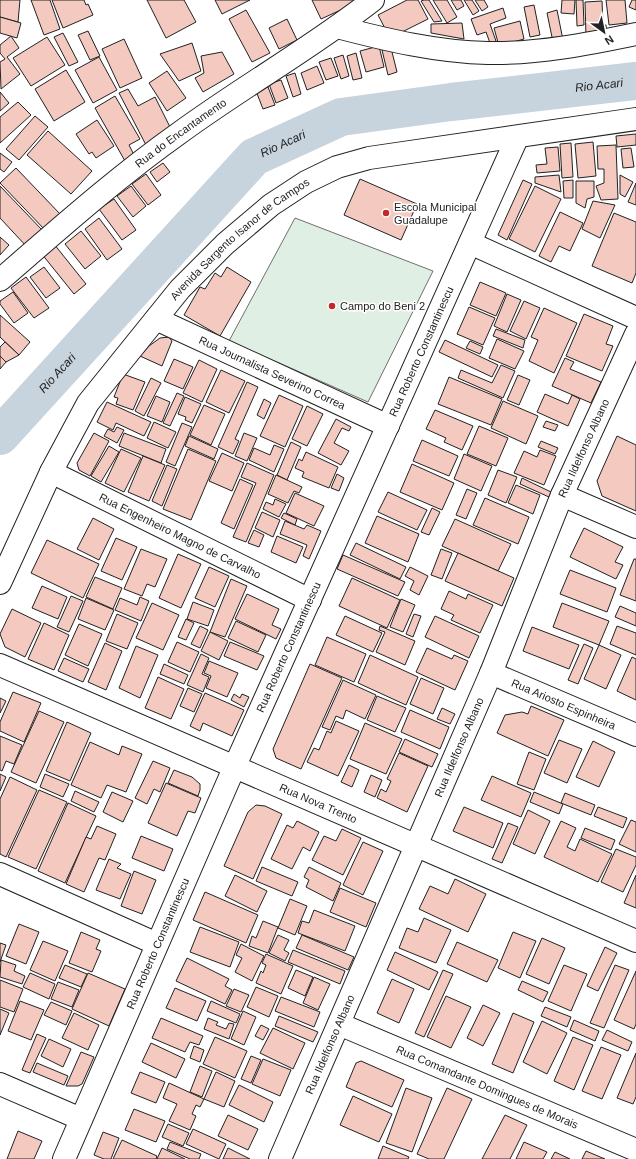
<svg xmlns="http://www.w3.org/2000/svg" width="636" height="1159" font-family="Arial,sans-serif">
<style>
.green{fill:#e0efe3;stroke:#6f6f6f}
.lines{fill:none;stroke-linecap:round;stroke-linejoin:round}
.river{stroke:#c7d3dd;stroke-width:38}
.building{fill:#f3c9c0;stroke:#222}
.minor-casing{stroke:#222;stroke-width:24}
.minor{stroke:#fff;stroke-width:22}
.poi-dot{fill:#c62828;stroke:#fff;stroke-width:1.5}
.labels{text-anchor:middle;stroke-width:3;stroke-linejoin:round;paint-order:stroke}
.street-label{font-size:11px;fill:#222;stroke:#fff}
.poi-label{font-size:11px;fill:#222;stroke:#fff;text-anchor:start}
.water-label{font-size:12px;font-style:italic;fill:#222;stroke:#fff}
</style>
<rect width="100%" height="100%" fill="#fff"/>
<path class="green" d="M295 218 433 271 368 402 229 341Z"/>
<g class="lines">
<path class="river" id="s1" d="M0 436 254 157 341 117 451 102 636 81"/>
</g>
<g class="building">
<path d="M0 0H20L18 22 0 17Z"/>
<path d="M31 0H50L60 29 44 35Z"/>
<path d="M52 0H84L86 5 88 4 93 15 63 28Z"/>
<path d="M147 0H184L196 22 166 38Z"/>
<path d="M215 0H250L222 14Z"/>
<path d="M312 0H354L356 3 321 19Z"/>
<path d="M407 0H418L428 19 390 38 378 15Z"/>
<path d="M424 0H429L442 21 434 22 421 1Z"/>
<path d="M433 0H447L457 17 447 23Z"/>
<path d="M451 0H461L464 6 457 10Z"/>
<path d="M464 0H472L479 11 473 15Z"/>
<path d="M475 0H484L488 7 482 11Z"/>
<path d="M562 0H575L574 14 561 13Z"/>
<path d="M576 0H583L584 25 577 26Z"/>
<path d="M606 0H625L627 23 609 25Z"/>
<path d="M632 0H636V10L629 7Z"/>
<path d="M602 1 603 25H606L607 38H586L585 2Z"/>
<path d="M534 5 540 35 530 37 524 7Z"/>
<path d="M503 8 506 18 490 24 496 41 490 43 486 32 477 35 471 19Z"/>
<path d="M246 10 270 53 252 62 229 19Z"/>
<path d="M557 10 563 40 553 42 547 13Z"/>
<path d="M0 17 21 23 17 38 0 33Z"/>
<path d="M287 19 297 40 279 49 269 28Z"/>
<path d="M520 21 524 39 499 46 494 28Z"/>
<path d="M462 23 464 39 431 33V24Z"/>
<path d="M88 31 100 56 90 60 78 35Z"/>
<path d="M63 33 78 62 69 66 54 37Z"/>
<path d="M11 36 19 48 7 57 20 74 1 89 0 62 5 59 0 53V45Z"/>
<path d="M47 37 65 65 31 86 13 58Z"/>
<path d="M124 39 142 78 120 88 102 49Z"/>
<path d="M192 43 201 71 179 81 160 54Z"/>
<path d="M379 46 384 67 366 72 360 51Z"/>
<path d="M391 48 397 72 388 75 382 50Z"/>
<path d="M222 52 234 74 203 92 195 78 204 73 201 56Z"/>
<path d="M356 53 362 78 353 80 347 56Z"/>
<path d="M343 55 349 76 341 79 334 58Z"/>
<path d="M99 57 117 90 93 103 75 70Z"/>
<path d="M331 58 338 76 326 80 319 62Z"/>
<path d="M317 66 324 83 307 90 301 73Z"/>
<path d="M66 70 85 102 54 121 35 89Z"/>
<path d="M167 71 186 98 167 111 149 83Z"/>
<path d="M295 73 301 94 293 97 286 76Z"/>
<path d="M281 80 288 98 276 103 269 84Z"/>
<path d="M268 87 275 105 263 109 256 91Z"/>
<path d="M128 89 138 106 155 97 172 131 146 145 119 93Z"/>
<path d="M0 92 9 103 0 111Z"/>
<path d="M115 96 140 139 129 145 134 155 125 161 95 108Z"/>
<path d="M18 102 31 115 0 143V117Z"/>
<path d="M35 116 48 127 19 160 6 149Z"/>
<path d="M97 120 114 146 96 158 92 152 89 154 76 134Z"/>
<path d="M48 131 92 171 71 194 27 155Z"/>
<path d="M636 134V145L617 147 616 136Z"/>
<path d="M593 142 596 176 578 178 575 144Z"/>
<path d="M571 143 573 177 562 178 560 144Z"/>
<path d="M616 145 618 199 601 200 596 186 604 183V169H598L597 146Z"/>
<path d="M558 147 560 171 537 173 536 165 547 164 545 148Z"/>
<path d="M631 148 634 167 623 168 621 149Z"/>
<path d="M0 153 12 162 4 172 0 169Z"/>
<path d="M163 163 170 172 157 182 150 172Z"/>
<path d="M16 168 62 216 46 231 0 183Z"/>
<path d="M146 174 161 195 148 205 132 184Z"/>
<path d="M559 175 561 192 535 183V177Z"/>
<path d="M620 175 633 182 625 197 620 194Z"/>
<path d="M360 179 417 204 401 240 344 215Z"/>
<path d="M523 180 532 184 507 240 498 235Z"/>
<path d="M573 180V198H564L563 181Z"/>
<path d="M576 181H594V197L587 199 585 208 576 203Z"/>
<path d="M636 183V205L628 202Z"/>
<path d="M0 186 43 231 27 247 0 218Z"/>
<path d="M131 186 146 206 133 217 117 196Z"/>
<path d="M535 186 561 199 535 252 509 239Z"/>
<path d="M114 199 136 230 122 240 99 209Z"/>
<path d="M593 201 615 205 600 238 582 229Z"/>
<path d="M560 212 583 223 570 251 559 246 551 262 539 256Z"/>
<path d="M614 213 636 222V273L632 283 592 266Z"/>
<path d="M99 218 122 249 107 260 85 229Z"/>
<path d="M81 231 101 256 85 269 65 244Z"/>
<path d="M0 237 9 245 0 255Z"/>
<path d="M54 244 86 284 74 294 41 253Z"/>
<path d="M44 267 60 288 46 298 30 277Z"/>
<path d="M227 267 251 282 220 336 184 315 200 287 205 289 215 273 221 277Z"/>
<path d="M26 277 49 308 34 318 11 288Z"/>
<path d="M480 282 506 293 496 316 470 305Z"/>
<path d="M13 292 28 313 14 323 0 304V301Z"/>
<path d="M507 294 521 300 507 332 494 326Z"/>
<path d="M524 301 540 308 526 339 510 331Z"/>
<path d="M469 307 495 318 483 345 457 334Z"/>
<path d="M544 308 577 323 554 373 529 361 538 340 531 337Z"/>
<path d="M584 314 613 326 606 344 613 346 602 371 566 356Z"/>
<path d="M0 315 30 342 19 355 0 337Z"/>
<path d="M496 329 525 340 523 348 493 336Z"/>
<path d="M169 337 172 341 162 366 140 356 149 346 160 338Z"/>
<path d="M497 339 524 351 515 369 489 358Z"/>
<path d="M445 340 498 365 492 377 439 352Z"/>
<path d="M470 341 483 347 480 354 466 348Z"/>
<path d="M5 342 19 355 6 362 0 356V347Z"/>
<path d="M0 356 6 362 0 369Z"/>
<path d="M565 358 574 362 570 369 601 382 591 403 552 386Z"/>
<path d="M174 359 193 367 183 389 164 381Z"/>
<path d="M199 360 217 369 202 402 183 393Z"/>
<path d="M501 365 515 371 503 398 458 378 461 370 492 383Z"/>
<path d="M221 370 245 381 229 413 206 402Z"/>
<path d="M123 374 145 382 133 410 116 404 118 398 114 397Z"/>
<path d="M518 375 530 380 519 405 507 400Z"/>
<path d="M449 377 502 399 491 425 438 404Z"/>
<path d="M151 378 161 383 144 416 135 411Z"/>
<path d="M247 382 258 387 235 439 239 441 233 454 218 447Z"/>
<path d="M177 393 184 396 170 426 163 423Z"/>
<path d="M545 394 568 404 572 395 580 399 568 426 537 412Z"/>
<path d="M279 395 303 406 285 447 260 436Z"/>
<path d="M156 396 170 402 162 422 147 416Z"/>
<path d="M185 397 201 404 192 423 185 420 186 417 178 414Z"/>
<path d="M264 399 271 403 264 419 257 415Z"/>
<path d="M503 401 538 416 526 444 491 428Z"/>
<path d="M107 402 151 422 144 436 116 423 113 430 97 422Z"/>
<path d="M204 405 225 414 211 445 190 435Z"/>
<path d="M307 406 323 414 307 446 292 439Z"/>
<path d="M435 410 473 426 462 450 444 442 446 438 426 429Z"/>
<path d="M336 419 351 427 349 431 342 428 334 443 349 451 341 465 318 453Z"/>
<path d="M546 421 558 425 555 431 543 427Z"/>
<path d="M154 422 176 432 168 448 147 438Z"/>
<path d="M182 423 192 427 175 466 166 462Z"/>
<path d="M479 426 508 438 496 466 467 454Z"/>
<path d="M117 427 124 430 117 443 104 436 108 429 114 432Z"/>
<path d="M94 433 109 441 90 476 79 470 77 463Z"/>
<path d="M124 433 166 449 161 463 119 446Z"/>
<path d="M244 433 257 438 247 461 235 456Z"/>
<path d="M189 436 218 449 214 459 185 446Z"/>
<path d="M617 436 636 445V511L602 496 597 481Z"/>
<path d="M422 440 458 456 449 476 413 461Z"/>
<path d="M541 441 558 448 555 454 538 447Z"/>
<path d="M291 442 301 447 287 480 277 475Z"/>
<path d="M274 445 284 449 274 472 249 460 254 448 270 455Z"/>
<path d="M109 446 119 452 101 482 91 476Z"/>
<path d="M121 449 141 458 124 492 105 483Z"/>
<path d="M188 449 216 461 191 520 163 509Z"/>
<path d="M540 450 556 456 544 485 514 473 524 451 537 457Z"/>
<path d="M306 452 338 467 329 488 302 477 304 472 295 468 299 459 302 461Z"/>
<path d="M222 453 244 463 232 491 209 481Z"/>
<path d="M464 454 492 466 481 491 454 479Z"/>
<path d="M143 456 165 465 149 501 128 492Z"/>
<path d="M247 463 274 475 246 542 233 537 256 483 241 477Z"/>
<path d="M412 464 454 483 442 510 400 492Z"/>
<path d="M167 465 177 469 162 506 152 501Z"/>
<path d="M498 470 517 477 506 503 488 495Z"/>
<path d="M337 474 344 478 339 491 331 488Z"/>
<path d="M276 475 302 487 299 493 294 491 288 503 268 494Z"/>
<path d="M522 478 551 492 549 497 520 484Z"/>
<path d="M240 479 253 485 234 529 221 523Z"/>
<path d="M516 485 540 495 533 514 508 503Z"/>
<path d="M467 489 477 493 466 519 456 515Z"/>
<path d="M388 492 427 510 417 530 378 512Z"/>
<path d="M295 493 324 506 314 526 286 513Z"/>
<path d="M485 498 529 517 518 544 473 525Z"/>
<path d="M275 499 286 504 279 517 263 509 266 502 273 505Z"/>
<path d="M432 508 440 512 429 535 421 532Z"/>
<path d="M262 512 280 520 273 537 255 528Z"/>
<path d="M284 513 297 519 295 525 281 518Z"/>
<path d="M377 516 419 534 408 562 365 543Z"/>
<path d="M93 518 114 529 99 560 77 549Z"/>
<path d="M455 519 511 544 498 571 442 546Z"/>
<path d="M285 521 304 529 307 525 321 531 309 559 303 556 307 545 280 534Z"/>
<path d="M584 528 623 547 615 562 623 565 616 579 570 557Z"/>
<path d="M254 530 264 535 259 547 248 543Z"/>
<path d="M277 536 303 547 296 563 271 552Z"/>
<path d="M116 538 137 547 122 580 101 571Z"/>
<path d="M47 540 99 564 83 598 31 573Z"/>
<path d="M356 543 406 567 400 579 350 555Z"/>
<path d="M141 549 167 559 155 587 147 584 142 596 124 589Z"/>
<path d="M441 549 452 553 442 579 431 575Z"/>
<path d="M458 553 514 578 502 606 445 581Z"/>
<path d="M178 554 201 564 181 608 159 598Z"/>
<path d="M343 555 405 582 398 596 337 569Z"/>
<path d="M634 559H636V601L620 595Z"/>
<path d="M209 567 229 576 215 607 195 598Z"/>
<path d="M410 567 428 576 419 595 410 590 414 581 405 576Z"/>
<path d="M570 570 616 588 607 612 560 594Z"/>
<path d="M95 577 122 588 113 609 86 597Z"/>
<path d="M352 578 400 600 387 628 339 606Z"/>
<path d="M231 579 247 586 225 637 210 632Z"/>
<path d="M42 586 67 597 58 619 32 608Z"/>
<path d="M449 591 466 599 468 594 493 605 480 633 451 620 454 615 441 609Z"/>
<path d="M247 594 279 609 272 625 281 629 276 639 235 619Z"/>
<path d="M71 596 83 601 69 632 57 627Z"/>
<path d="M140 597 149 601 141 621 115 610 120 598 137 605Z"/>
<path d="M86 598 114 610 105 630 78 619Z"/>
<path d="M401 599 415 605 403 632 390 627Z"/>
<path d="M193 602 214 610 208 626 187 619Z"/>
<path d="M152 603 179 615 163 650 136 638Z"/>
<path d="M562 603 609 621 599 645 553 627Z"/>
<path d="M620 606 636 613V626L615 617Z"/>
<path d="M12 609 41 623 25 657 5 647 0 634Z"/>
<path d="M117 614 138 623 127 649 106 641Z"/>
<path d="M414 614 421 616 413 637 406 634Z"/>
<path d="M345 616 382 633 373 652 336 635Z"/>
<path d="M435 616 479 636 469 658 425 637Z"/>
<path d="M186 619 194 623 186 640 178 637Z"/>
<path d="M236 621 266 635 258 652 228 638Z"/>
<path d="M44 623 69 635 54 670 28 659Z"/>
<path d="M79 624 102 634 88 666 65 655Z"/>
<path d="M200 626 208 630 200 648 191 644Z"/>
<path d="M380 626 415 641 405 665 376 652 385 632 379 630Z"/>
<path d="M617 626 636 633V655L610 644Z"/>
<path d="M532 627 579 645 569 669 523 651Z"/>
<path d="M210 632 228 641 219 660 201 651Z"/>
<path d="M327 637 366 654 354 682 315 665Z"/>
<path d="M177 642 199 652 190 672 168 662Z"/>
<path d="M230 642 264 656 257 670 224 656Z"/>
<path d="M105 643 122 651 106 690 88 682Z"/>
<path d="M584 644 593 648 578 684 568 680Z"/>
<path d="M599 645 621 655 606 689 584 679Z"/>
<path d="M136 646 158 655 140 698 119 688Z"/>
<path d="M427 648 452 659 454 655 468 661 455 690 416 672Z"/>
<path d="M201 654 209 658 202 674 209 677 203 692 187 685Z"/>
<path d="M370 655 418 677 406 705 358 683Z"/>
<path d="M632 657 636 659V700L617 691Z"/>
<path d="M64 658 89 669 83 682 58 671Z"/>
<path d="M209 661 238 673 227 697 206 688 211 676 204 673Z"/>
<path d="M164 664 188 675 184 684 160 674Z"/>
<path d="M310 664 342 678 301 769 276 758 273 749Z"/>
<path d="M158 677 184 689 171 719 145 708Z"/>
<path d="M421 678 444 688 433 714 410 704Z"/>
<path d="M343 680 376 695 365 719 346 710 343 719 336 716 330 730 322 727Z"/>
<path d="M188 688 202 694 194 712 180 706Z"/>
<path d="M13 692 41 703 24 742 0 731V722Z"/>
<path d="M205 693 244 710 232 736 203 723 200 731 190 726Z"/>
<path d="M234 694 240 698 242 694 249 697 244 707 231 700Z"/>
<path d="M377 696 406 708 395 732 367 720Z"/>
<path d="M0 698 6 701 0 713Z"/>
<path d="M531 706 564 720 548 756 497 733 505 715 522 712 528 714Z"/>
<path d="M442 708 455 714 450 724 437 719Z"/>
<path d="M410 710 449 727 440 749 401 732Z"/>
<path d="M39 711 64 722 36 783 11 772Z"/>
<path d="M336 721 359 731 338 776 307 762 314 748 319 750 327 731 331 733Z"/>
<path d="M67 722 91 733 70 781 46 771Z"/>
<path d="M365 723 402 739 386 774 350 759Z"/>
<path d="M0 736 22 745 14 764 6 761 2 771 0 770Z"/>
<path d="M405 739 438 754 432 767 399 752Z"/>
<path d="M559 740 582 749 567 783 544 773Z"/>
<path d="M593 741 615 752 599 787 576 777Z"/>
<path d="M90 742 119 755 122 746 142 754 126 792 107 785 101 798 71 785Z"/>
<path d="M529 752 546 759 534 790 517 784Z"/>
<path d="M399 753 428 766 407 812 377 798 381 789 386 792 391 781 387 779Z"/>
<path d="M153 761 170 768 160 792 154 789 147 804 135 798Z"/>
<path d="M349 765 359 770 352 787 341 782Z"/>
<path d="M174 770 192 777 200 784V790L198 796 168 783Z"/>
<path d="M0 774 6 777 0 791Z"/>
<path d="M45 774 69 784 63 797 40 787Z"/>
<path d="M371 775 382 780 375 797 364 792Z"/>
<path d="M492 776 531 793 521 817 481 800Z"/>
<path d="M10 777 37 790 6 857 0 854V799Z"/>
<path d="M166 783 201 798 195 813 188 811 177 836 148 823Z"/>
<path d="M39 790 67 802 36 869 8 857Z"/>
<path d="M75 791 99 802 94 812 71 801Z"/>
<path d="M112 792 133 801 123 822 103 812Z"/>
<path d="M534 792 563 804 559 814 530 802Z"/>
<path d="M565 793 595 805 591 815 561 803Z"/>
<path d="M68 803 96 816 65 883 38 871Z"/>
<path d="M256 805 265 806 282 814 253 879 224 866 248 812Z"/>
<path d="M464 807 503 823 493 848 453 831Z"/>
<path d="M598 807 627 818 623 828 594 816Z"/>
<path d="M528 810 550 821 535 854 513 844Z"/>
<path d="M631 820 636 822V852L619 844Z"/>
<path d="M297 821 319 832 310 851 303 847 292 869 271 859 287 825 293 828Z"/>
<path d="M561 821 576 828 567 847 575 851 580 839 612 854 598 882 544 857Z"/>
<path d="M508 823 518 827 502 863 492 859Z"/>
<path d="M97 826 116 834 105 860 99 858 84 892 66 884 86 837 91 839Z"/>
<path d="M585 828 615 840 611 850 581 838Z"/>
<path d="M342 829 361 838 343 875 312 860 324 836 336 841Z"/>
<path d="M141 836 173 849 164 871 132 858Z"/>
<path d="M363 842 383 851 363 895 343 885Z"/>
<path d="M616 849 636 857V865L623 892 601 882Z"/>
<path d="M109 859 121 864 117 868 131 874 120 899 96 890Z"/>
<path d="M262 867 298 882 292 896 256 881Z"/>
<path d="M309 867 341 883 333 901 306 887 309 880 304 877Z"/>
<path d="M134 871 156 880 142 914 121 906Z"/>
<path d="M235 875 267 891 257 912 225 896Z"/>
<path d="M636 875V908L624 903Z"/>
<path d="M455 879 486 894 468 932 419 909 430 886 448 894Z"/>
<path d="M340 888 376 903 366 927 330 912Z"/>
<path d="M205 892 258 915 246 943 193 920Z"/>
<path d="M290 899 307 906 295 935 278 928Z"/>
<path d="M314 910 355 926 345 951 298 933 302 921 309 923Z"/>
<path d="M424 918 451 930 436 963 399 948 407 928 418 932Z"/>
<path d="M263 921 278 927 268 953 249 946 252 936 256 938Z"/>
<path d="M19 924 39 932 26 964 6 956Z"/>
<path d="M200 927 239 942 230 967 190 952Z"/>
<path d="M81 932 100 940 96 949 101 951 92 972 69 963Z"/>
<path d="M513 932 536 941 520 978 498 968Z"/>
<path d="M278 935 289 940 284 950 289 953 285 961 269 953Z"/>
<path d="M302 935 354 957 348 970 296 948Z"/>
<path d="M542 938 565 948 549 984 526 974Z"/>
<path d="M43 941 68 951 55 981 30 970Z"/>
<path d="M457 942 498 960 487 982 447 964Z"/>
<path d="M0 943 6 945 0 962Z"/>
<path d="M241 944 264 956 252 981 235 972 242 958 236 955Z"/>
<path d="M605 947 617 953 598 991 587 986Z"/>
<path d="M293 950 345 971 340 984 288 962Z"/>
<path d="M395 952 438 972 429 990 387 970Z"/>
<path d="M266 954 293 966 281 994 256 983 261 971 263 973 266 965 262 963Z"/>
<path d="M187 958 229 979 225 986 232 990 225 1004 176 981Z"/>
<path d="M1 960 16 965 14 971 25 976 22 984 0 977Z"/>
<path d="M65 965 87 974 81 987 59 978Z"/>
<path d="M564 965 587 974 571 1011 548 1001Z"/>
<path d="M615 965 629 970 604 1028 590 1023Z"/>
<path d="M296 970 313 977 305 996 288 988Z"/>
<path d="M443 970 453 974 424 1037 415 1033Z"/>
<path d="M636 971V1024L634 1029 614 1020Z"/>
<path d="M30 973 55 984 49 999 23 987Z"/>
<path d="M88 973 125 989 109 1026 72 1009Z"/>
<path d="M314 977 330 984 318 1010 303 1003Z"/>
<path d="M392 979 414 989 399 1023 377 1013Z"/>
<path d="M0 980 23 989 14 1012 0 1007Z"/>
<path d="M522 981 548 992 543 1002 518 990Z"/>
<path d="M58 982 79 990 72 1007 51 999Z"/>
<path d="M256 987 278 996 269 1017 247 1007Z"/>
<path d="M175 988 206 1001 197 1021 166 1008Z"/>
<path d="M234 989 249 995 241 1012 226 1006Z"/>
<path d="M446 996 471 1007 451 1048 427 1037Z"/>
<path d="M281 997 320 1012 314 1027 275 1011Z"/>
<path d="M20 1001 44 1010 31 1040 8 1031Z"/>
<path d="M211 1001 240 1014 236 1023 207 1011Z"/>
<path d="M51 1002 72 1011 66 1025 44 1015Z"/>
<path d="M483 1005 500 1013 483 1046 467 1038Z"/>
<path d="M545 1007 571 1017 567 1027 541 1016Z"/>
<path d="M0 1009 9 1013 0 1035Z"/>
<path d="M243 1011 256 1017 244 1045 231 1039Z"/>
<path d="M74 1013 99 1025 88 1050 62 1038Z"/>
<path d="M513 1013 534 1022 513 1073 492 1064Z"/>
<path d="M279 1016 318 1032 313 1042 275 1026Z"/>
<path d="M161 1018 203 1036 199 1045 190 1042 185 1052 152 1038Z"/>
<path d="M208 1018 218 1022 216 1025 226 1029 229 1023 234 1024 229 1039 204 1029Z"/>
<path d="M574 1020 599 1031 595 1041 570 1030Z"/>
<path d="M542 1021 567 1033 547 1074 523 1062Z"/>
<path d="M261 1025 269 1029 263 1040 255 1036Z"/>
<path d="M273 1028 305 1043 293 1069 260 1053Z"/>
<path d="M607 1030 632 1042 628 1051 602 1040Z"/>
<path d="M37 1034 46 1038 30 1073 22 1070Z"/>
<path d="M215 1037 247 1051 235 1078 203 1064Z"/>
<path d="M573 1037 593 1045 574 1090 554 1081Z"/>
<path d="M49 1039 71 1049 63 1067 41 1056Z"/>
<path d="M151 1043 185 1059 176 1078 142 1062Z"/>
<path d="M194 1046 204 1050 200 1062 190 1058Z"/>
<path d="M601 1047 621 1055 602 1099 582 1091Z"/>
<path d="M81 1052 94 1057 82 1084 78 1086H66Z"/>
<path d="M636 1053V1097L633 1104 617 1098Z"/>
<path d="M251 1056 261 1060 251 1083 241 1079Z"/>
<path d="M263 1059 291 1070 280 1096 252 1084Z"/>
<path d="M361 1061 404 1080 392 1107 346 1087 356 1063Z"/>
<path d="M37 1063 68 1076 64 1085 33 1072Z"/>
<path d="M200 1066 212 1071 202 1097 190 1092Z"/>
<path d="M140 1072 165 1082 156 1103 131 1093Z"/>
<path d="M216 1072 235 1081 224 1107 204 1099Z"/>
<path d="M169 1083 204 1099 200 1107 196 1105 192 1114 196 1116 190 1130 169 1121 177 1104 163 1098Z"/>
<path d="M239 1085 273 1102 264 1122 229 1105Z"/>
<path d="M406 1088 432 1098 412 1152 386 1143Z"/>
<path d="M447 1088 472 1099 444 1159H429L417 1154Z"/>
<path d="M353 1096 392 1114 379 1142 340 1125Z"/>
<path d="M134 1109 165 1121 156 1142 125 1130Z"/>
<path d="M228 1115 258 1129 248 1150 218 1136Z"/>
<path d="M505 1115 527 1125 510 1159H482Z"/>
<path d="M168 1124 189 1133 183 1146 162 1137Z"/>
<path d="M193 1129 226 1144 219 1159 186 1144Z"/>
<path d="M18 1131 42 1141 34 1159H7Z"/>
<path d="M103 1132 119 1138 111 1159H104L94 1155Z"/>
<path d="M122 1140 157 1156 156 1159H113Z"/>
<path d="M170 1142 201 1154 199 1159H190L167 1149Z"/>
<path d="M524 1142 547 1152 543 1159H516Z"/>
<path d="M383 1146 409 1157 408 1159H378Z"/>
<path d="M162 1148 185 1159H157Z"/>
<path d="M228 1148 250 1159H223Z"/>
<path d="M586 1151 605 1159H582Z"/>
<path d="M555 1152 570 1159H551Z"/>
</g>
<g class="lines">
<defs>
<g id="minor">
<path d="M337 27C387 40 437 52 488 53 537 54 588 44 636 34"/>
<path d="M470 243 636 318"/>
<path id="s2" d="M0 280C58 230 116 178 178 134 242 87 310 49 373 0"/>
<path id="s3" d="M156 319 388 426"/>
<path id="s4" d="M51 472 310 600"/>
<path d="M562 495 636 527"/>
<path id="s5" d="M0 583 51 472 88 403 180 289 225 244 271 205 306 182 337 167 369 158 636 119"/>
<path id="s6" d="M0 665 636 941"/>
<path id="s7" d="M491 673 636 735"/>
<path d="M0 874 157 944"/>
<path id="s8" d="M339 1024 636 1150"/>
<path d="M0 1084 81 1119"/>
<path id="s9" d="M64 1159 234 768 517 138"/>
<path id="s10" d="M280 1159 491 673 562 495 636 334"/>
</g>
</defs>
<use href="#minor" class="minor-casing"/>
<use href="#minor" class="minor"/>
</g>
<g class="poi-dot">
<circle cx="386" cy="213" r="4"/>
<circle cx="332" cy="306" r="4"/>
</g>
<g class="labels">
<g class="street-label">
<text dy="4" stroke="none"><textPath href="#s2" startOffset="233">Rua do Encantamento</textPath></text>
<text dy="4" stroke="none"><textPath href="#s5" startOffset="425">Avenida Sargento Isanor de Campos</textPath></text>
<text dy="4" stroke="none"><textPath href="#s9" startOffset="883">Rua Roberto Constantinescu</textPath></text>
<text dy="4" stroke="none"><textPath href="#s3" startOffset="128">Rua Journalista Severino Correa</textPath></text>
<text dy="4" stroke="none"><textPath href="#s10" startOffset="773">Rua Ildelfonso Albano</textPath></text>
<text dy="4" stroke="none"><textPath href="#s4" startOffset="144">Rua Engenheiro Magno de Carvalho</textPath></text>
<text dy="4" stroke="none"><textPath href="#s9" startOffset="559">Rua Roberto Constantinescu</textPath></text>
<text dy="4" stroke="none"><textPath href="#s7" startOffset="79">Rua Ariosto Espinheira</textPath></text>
<text dy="4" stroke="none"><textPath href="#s10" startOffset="449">Rua Ildelfonso Albano</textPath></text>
<text dy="4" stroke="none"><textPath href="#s6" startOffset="347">Rua Nova Trento</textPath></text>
<text dy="4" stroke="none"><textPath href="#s9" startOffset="235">Rua Roberto Constantinescu</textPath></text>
<text dy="4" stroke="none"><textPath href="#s10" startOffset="125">Rua Ildelfonso Albano</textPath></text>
<text dy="4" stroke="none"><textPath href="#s8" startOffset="161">Rua Comandante Domingues de Morais</textPath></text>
</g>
<g class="poi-label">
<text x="394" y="211">Escola Municipal<tspan x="394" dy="13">Guadalupe</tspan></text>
<text x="340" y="310">Campo do Beni 2</text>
</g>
<g class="water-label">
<text dy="4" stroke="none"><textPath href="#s1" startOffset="733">Rio Acari</textPath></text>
<text dy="4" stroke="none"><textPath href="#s1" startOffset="409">Rio Acari</textPath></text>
<text dy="4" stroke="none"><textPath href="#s1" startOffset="85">Rio Acari</textPath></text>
</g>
</g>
<g transform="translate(604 32) rotate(147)" stroke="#ffffff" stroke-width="3" paint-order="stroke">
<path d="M0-3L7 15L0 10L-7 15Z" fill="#222222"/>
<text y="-6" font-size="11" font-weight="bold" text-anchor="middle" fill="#222222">N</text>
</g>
</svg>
